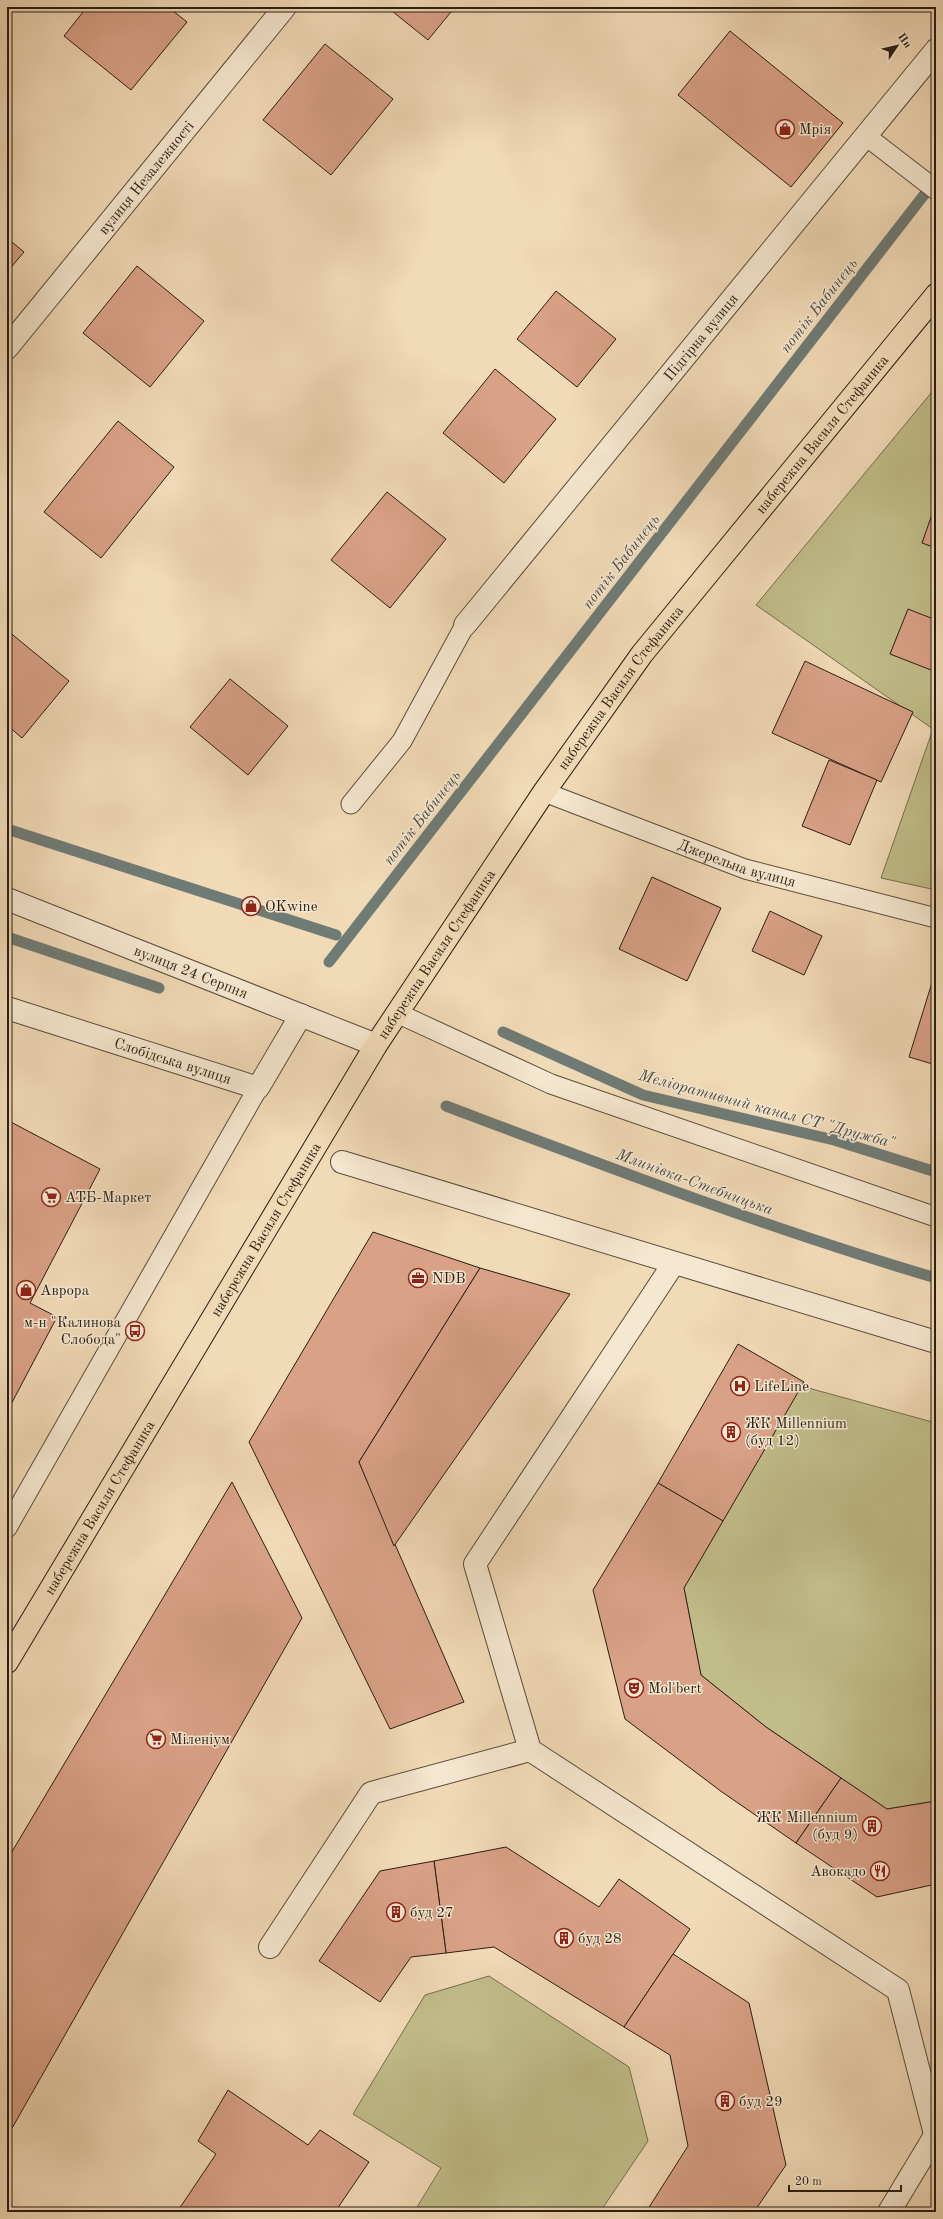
<svg xmlns="http://www.w3.org/2000/svg" width="943" height="2219" font-family="'Old Standard TT',serif">
<style>
.green{fill:#c1bd89;stroke:#756e4e}
.lines{fill:none;stroke-linecap:round;stroke-linejoin:round}
.stream{stroke:#6f7b75;stroke-width:11}
.building{fill:#d9a186;stroke:#291e13}
.lane-casing{stroke:#5b4d3c;stroke-width:21}
.street-casing{stroke:#5b4d3c;stroke-width:24}
.primary-casing{stroke:#291e13;stroke-width:24}
.lane{stroke:#f6e7d0;stroke-width:19}
.street{stroke:#f6e7d0;stroke-width:22}
.primary{stroke:#f1dab6;stroke-width:22}
.labels{text-anchor:middle;stroke-width:3;stroke-linejoin:round;paint-order:stroke}
.poi-label{font-size:15px;fill:#291e13;stroke:#f6e7d0;text-anchor:start}
.street-label{font-size:15px;fill:#291e13;stroke:#f6e7d0}
.water-label{font-size:16px;font-style:italic;fill:#4c4c44;stroke:#f6e7d0}
</style>
<rect width="100%" height="100%" fill="#f1dab6"/>
<filter id="stains"><feTurbulence type="fractalNoise" baseFrequency=".005" numOctaves="4"/><feColorMatrix values="0 0 0 0 .2 0 0 0 0 .09 0 0 0 0 .02 0 0 0 .5 -.17"/></filter>
<radialGradient id="worn" r=".72"><stop offset=".6" stop-color="#630" stop-opacity="0"/><stop offset="1" stop-color="#630" stop-opacity=".3"/></radialGradient>
<g class="green">
<path d="M936 387V890L881 878 933 729 756 605Z"/>
<path d="M801 1386 936 1423V1801L887 1809 766 1727 701 1675 684 1588Z"/>
<path d="M489 1976 629 2067 648 2141 600 2212H414L441 2168 353 2114 425 1995Z"/>
</g>
<g class="lines">
<g class="stream">
<path d="M7 829 336 935"/>
<path d="M7 937 159 988"/>
<path d="M329 962 934 182"/>
<path d="M503 1032 643 1095 834 1140 936 1172"/>
<path d="M446 1106C608 1167 770 1229 936 1278"/>
</g>
</g>
<g class="building">
<path d="M87 7H168L187 22 131 90 64 36Z"/>
<path d="M387 7H455L428 40Z"/>
<path d="M730 31 843 123 791 187 678 95Z"/>
<path d="M325 44 393 99 331 175 263 120Z"/>
<path d="M7 238 24 252 7 272Z"/>
<path d="M137 266 204 321 150 387 83 333Z"/>
<path d="M556 291 616 339 577 387 517 339Z"/>
<path d="M495 369 556 419 504 483 443 433Z"/>
<path d="M118 421 174 467 101 558 44 512Z"/>
<path d="M387 492 446 539 390 608 331 560Z"/>
<path d="M936 503V548L922 543Z"/>
<path d="M908 609 936 620V659L931 670 890 654Z"/>
<path d="M8 631 69 681 22 738 7 725Z"/>
<path d="M805 661 913 712 881 782 772 733Z"/>
<path d="M230 679 288 726 248 775 190 727Z"/>
<path d="M829 760 877 780 850 845 802 826Z"/>
<path d="M652 877 721 908 687 981 619 949Z"/>
<path d="M770 911 822 936 804 975 752 951Z"/>
<path d="M934 976H936V1065L909 1057Z"/>
<path d="M7 1120 100 1169 30 1303 57 1317 7 1412Z"/>
<path d="M373 1232 480 1268 359 1462 464 1702 390 1729 249 1442Z"/>
<path d="M480 1268 570 1294 394 1546 359 1462Z"/>
<path d="M738 1344 804 1382 723 1521 658 1483Z"/>
<path d="M232 1482 302 1618 7 2137V1860Z"/>
<path d="M658 1483 723 1521 684 1588 701 1675 766 1727 841 1778 796 1843 722 1792 625 1719 593 1590Z"/>
<path d="M841 1778 887 1809 936 1801V1884L877 1897 796 1843Z"/>
<path d="M506 1847 599 1907 619 1879 690 1929 624 2027 494 1947 446 1953 434 1861Z"/>
<path d="M434 1861 446 1953 411 1957 380 2002 319 1961 380 1871Z"/>
<path d="M673 1954 749 2003 786 2165 754 2212H646L688 2146 670 2055 624 2027Z"/>
<path d="M228 2090 308 2145 320 2130 369 2162 335 2212H177L216 2154 198 2141Z"/>
</g>
<g class="lines">
<defs>
<g id="lane">
<path d="M866 136 936 190"/>
<path id="s1" d="M544 792 745 869 936 918"/>
<path d="M351 804 402 741 465 625"/>
<path d="M397 1013 551 1084 936 1217"/>
<path d="M7 1528 258 1088"/>
</g>
<g id="street">
<path id="s2" d="M7 348 285 7"/>
<path id="s3" d="M465 625 936 50"/>
<path id="s4" d="M7 899 376 1045"/>
<path id="s5" d="M7 1008 258 1088 301 1015"/>
<path d="M342 1162 936 1342"/>
<path d="M674 1263 475 1564 530 1750 898 1990 935 2134"/>
<path d="M270 1947 371 1793 530 1750"/>
<path d="M889 2212 936 2134"/>
</g>
<g id="primary">
<path id="s6" d="M7 1662 376 1045 544 792 642 654 936 295"/>
</g>
</defs>
<use href="#lane" class="lane-casing"/>
<use href="#street" class="street-casing"/>
<use href="#primary" class="primary-casing"/>
<use href="#lane" class="lane"/>
<use href="#street" class="street"/>
<use href="#primary" class="primary"/>
</g>
<defs>
<symbol id="shop-ring" viewBox="-11 -11 22 22"><circle r="9.5" fill="#f6e7d0" stroke="#8f2418" stroke-width="1.5"/><path d="M-5-2.5h2.3a2.7 3.5 0 0 1 5.4 0H5L5.5 6h-11ZM-1.5-2.5h3a1.5 2.3 0 0 0-3 0Z" fill="#8f2418"/></symbol>
<symbol id="supermarket-ring" viewBox="-11 -11 22 22"><circle r="9.5" fill="#f6e7d0" stroke="#8f2418" stroke-width="1.5"/><path d="M-6-5.5h2.5l.6 2H6L4.5 2H-2.5L-4.4-4H-6ZM-1.5 3.2a1.3 1.3 0 1 0 .1 0ZM3 3.2a1.3 1.3 0 1 0 .1 0Z" fill="#8f2418"/></symbol>
<symbol id="office-ring" viewBox="-11 -11 22 22"><circle r="9.5" fill="#f6e7d0" stroke="#8f2418" stroke-width="1.5"/><path d="M-6-3h4V-5.5h4V-3h4V5H-6ZM-1-4.5V-3h2v-1.5ZM-6 0V1H6V0Z" fill="#8f2418"/></symbol>
<symbol id="bus-ring" viewBox="-11 -11 22 22"><circle r="9.5" fill="#f6e7d0" stroke="#8f2418" stroke-width="1.5"/><path d="M-5-6H5V4H4V6H2V4H-2V6H-4V4H-5ZM-3.5-4V0h7V-4ZM-3.5 1.2v1.5H-2V1.2ZM2 1.2v1.5H3.5V1.2Z" fill="#8f2418"/></symbol>
<symbol id="hospital-ring" viewBox="-11 -11 22 22"><circle r="9.5" fill="#f6e7d0" stroke="#8f2418" stroke-width="1.5"/><path d="M-5-5h3v3.5h4V-5h3V5h-3V1.5h-4V5h-3Z" fill="#8f2418"/></symbol>
<symbol id="building-ring" viewBox="-11 -11 22 22"><circle r="9.5" fill="#f6e7d0" stroke="#8f2418" stroke-width="1.5"/><path d="M-4-6H4V6H1V3H-1V6H-4ZM-2.5-4.3h1.7v1.8h-1.7ZM.8-4.3h1.7v1.8H.8ZM-2.5-1h1.7V.8h-1.7ZM.8-1h1.7V.8H.8Z" fill="#8f2418"/></symbol>
<symbol id="theatre-ring" viewBox="-11 -11 22 22"><circle r="9.5" fill="#f6e7d0" stroke="#8f2418" stroke-width="1.5"/><path d="M-5-5.5Q0-4 5-5.5V0Q5 5 0 6Q-5 5-5 0ZM-3.3-2.5H-1v1.5H-3.3ZM1-2.5H3.3v1.5H1ZM-2.8 1Q0 5.5 2.8 1Z" fill="#8f2418"/></symbol>
<symbol id="restaurant-ring" viewBox="-11 -11 22 22"><circle r="9.5" fill="#f6e7d0" stroke="#8f2418" stroke-width="1.5"/><path d="M-5-6h1v4h1v-4h1v4h1v-4h1v5L-1.5 .5V6h-2V.5L-5-1ZM5-6V6H3V1.5H1.5Q1.5-4 5-6Z" fill="#8f2418"/></symbol>
</defs>
<g fill-rule="evenodd">
<use href="#shop-ring" x="774" y="118" width="22" height="22"/>
<use href="#shop-ring" x="240" y="895" width="22" height="22"/>
<use href="#supermarket-ring" x="40" y="1186" width="22" height="22"/>
<use href="#office-ring" x="407" y="1267" width="22" height="22"/>
<use href="#shop-ring" x="15" y="1279" width="22" height="22"/>
<use href="#bus-ring" x="124" y="1320" width="22" height="22"/>
<use href="#hospital-ring" x="729" y="1375" width="22" height="22"/>
<use href="#building-ring" x="720" y="1421" width="22" height="22"/>
<use href="#theatre-ring" x="623" y="1677" width="22" height="22"/>
<use href="#supermarket-ring" x="145" y="1728" width="22" height="22"/>
<use href="#building-ring" x="861" y="1815" width="22" height="22"/>
<use href="#restaurant-ring" x="869" y="1860" width="22" height="22"/>
<use href="#building-ring" x="385" y="1901" width="22" height="22"/>
<use href="#building-ring" x="553" y="1927" width="22" height="22"/>
<use href="#building-ring" x="714" y="2090" width="22" height="22"/>
</g>
<g class="labels">
<g class="poi-label">
<text x="799" y="134">Мрія</text>
<text x="265" y="911">OKwine</text>
<text x="65" y="1202">АТБ-Маркет</text>
<text x="432" y="1283">NDB</text>
<text x="40" y="1295">Аврора</text>
<text x="121" y="1327" text-anchor="end">м-н "Калинова<tspan x="121" dy="17">Слобода"</tspan></text>
<text x="754" y="1391">LifeLine</text>
<text x="745" y="1428">ЖК Millennium<tspan x="745" dy="17">(буд 12)</tspan></text>
<text x="648" y="1693">Mol'bert</text>
<text x="170" y="1744">Міленіум</text>
<text x="858" y="1822" text-anchor="end">ЖК Millennium<tspan x="858" dy="17">(буд 9)</tspan></text>
<text x="866" y="1876" text-anchor="end">Авокадо</text>
<text x="410" y="1917">буд 27</text>
<text x="578" y="1943">буд 28</text>
<text x="739" y="2106">буд 29</text>
</g>
<g class="street-label">
<text dy="5" stroke="none"><textPath href="#s2" startOffset="220">вулиця Незалежності</textPath></text>
<text dy="5" stroke="none"><textPath href="#s3" startOffset="372">Підгірна вулиця</textPath></text>
<text dy="5" stroke="none"><textPath href="#s6" startOffset="1476">набережна Василя Стефаника</textPath></text>
<text dy="5" stroke="none"><textPath href="#s6" startOffset="1152">набережна Василя Стефаника</textPath></text>
<text dy="5" stroke="none"><textPath href="#s1" startOffset="206">Джерельна вулиця</textPath></text>
<text dy="5" stroke="none"><textPath href="#s6" startOffset="828">набережна Василя Стефаника</textPath></text>
<text dy="5" stroke="none"><textPath href="#s4" startOffset="198">вулиця 24 Серпня</textPath></text>
<text dy="5" stroke="none"><textPath href="#s5" startOffset="174">Слобідська вулиця</textPath></text>
<text dy="5" stroke="none"><textPath href="#s6" startOffset="504">набережна Василя Стефаника</textPath></text>
<text dy="5" stroke="none"><textPath href="#s6" startOffset="180">набережна Василя Стефаника</textPath></text>
</g>
<g class="water-label">
<text transform="translate(818 305) rotate(-52)" y="6">потік Бабинець</text>
<text transform="translate(620 561) rotate(-52)" y="6">потік Бабинець</text>
<text transform="translate(421 817) rotate(-52)" y="6">потік Бабинець</text>
<text transform="translate(767 1108) rotate(15)" y="6">Меліоративний канал СТ "Дружба"</text>
<text transform="translate(695 1181) rotate(20)" y="6">Млинівка-Стебницька</text>
</g>
</g>
<rect width="943" height="2219" fill="none" stroke="#f1dab6" stroke-width="24"/>
<rect x="8" y="8" width="927" height="2203" fill="none" stroke="#291e13" stroke-width="2"/>
<rect x="12" y="12" width="919" height="2195" fill="none" stroke="#291e13"/>
<g transform="translate(897 46) rotate(55)" stroke="#f6e7d0" stroke-width="3" paint-order="stroke">
<path d="M0-3L7 15L0 10L-7 15Z" fill="#291e13"/>
<text y="-6" font-size="11" font-weight="bold" text-anchor="middle" fill="#291e13">Пн</text>
</g>
<path d="M789 2185v6h112v-6" fill="none" stroke="#291e13" stroke-width="2"/>
<text x="795" y="2185" font-size="12" fill="#291e13" stroke="#f6e7d0" stroke-width="3" paint-order="stroke">20 m</text>
<rect width="100%" height="100%" filter="url(#stains)"/>
<rect width="100%" height="100%" fill="url(#worn)"/>
</svg>
